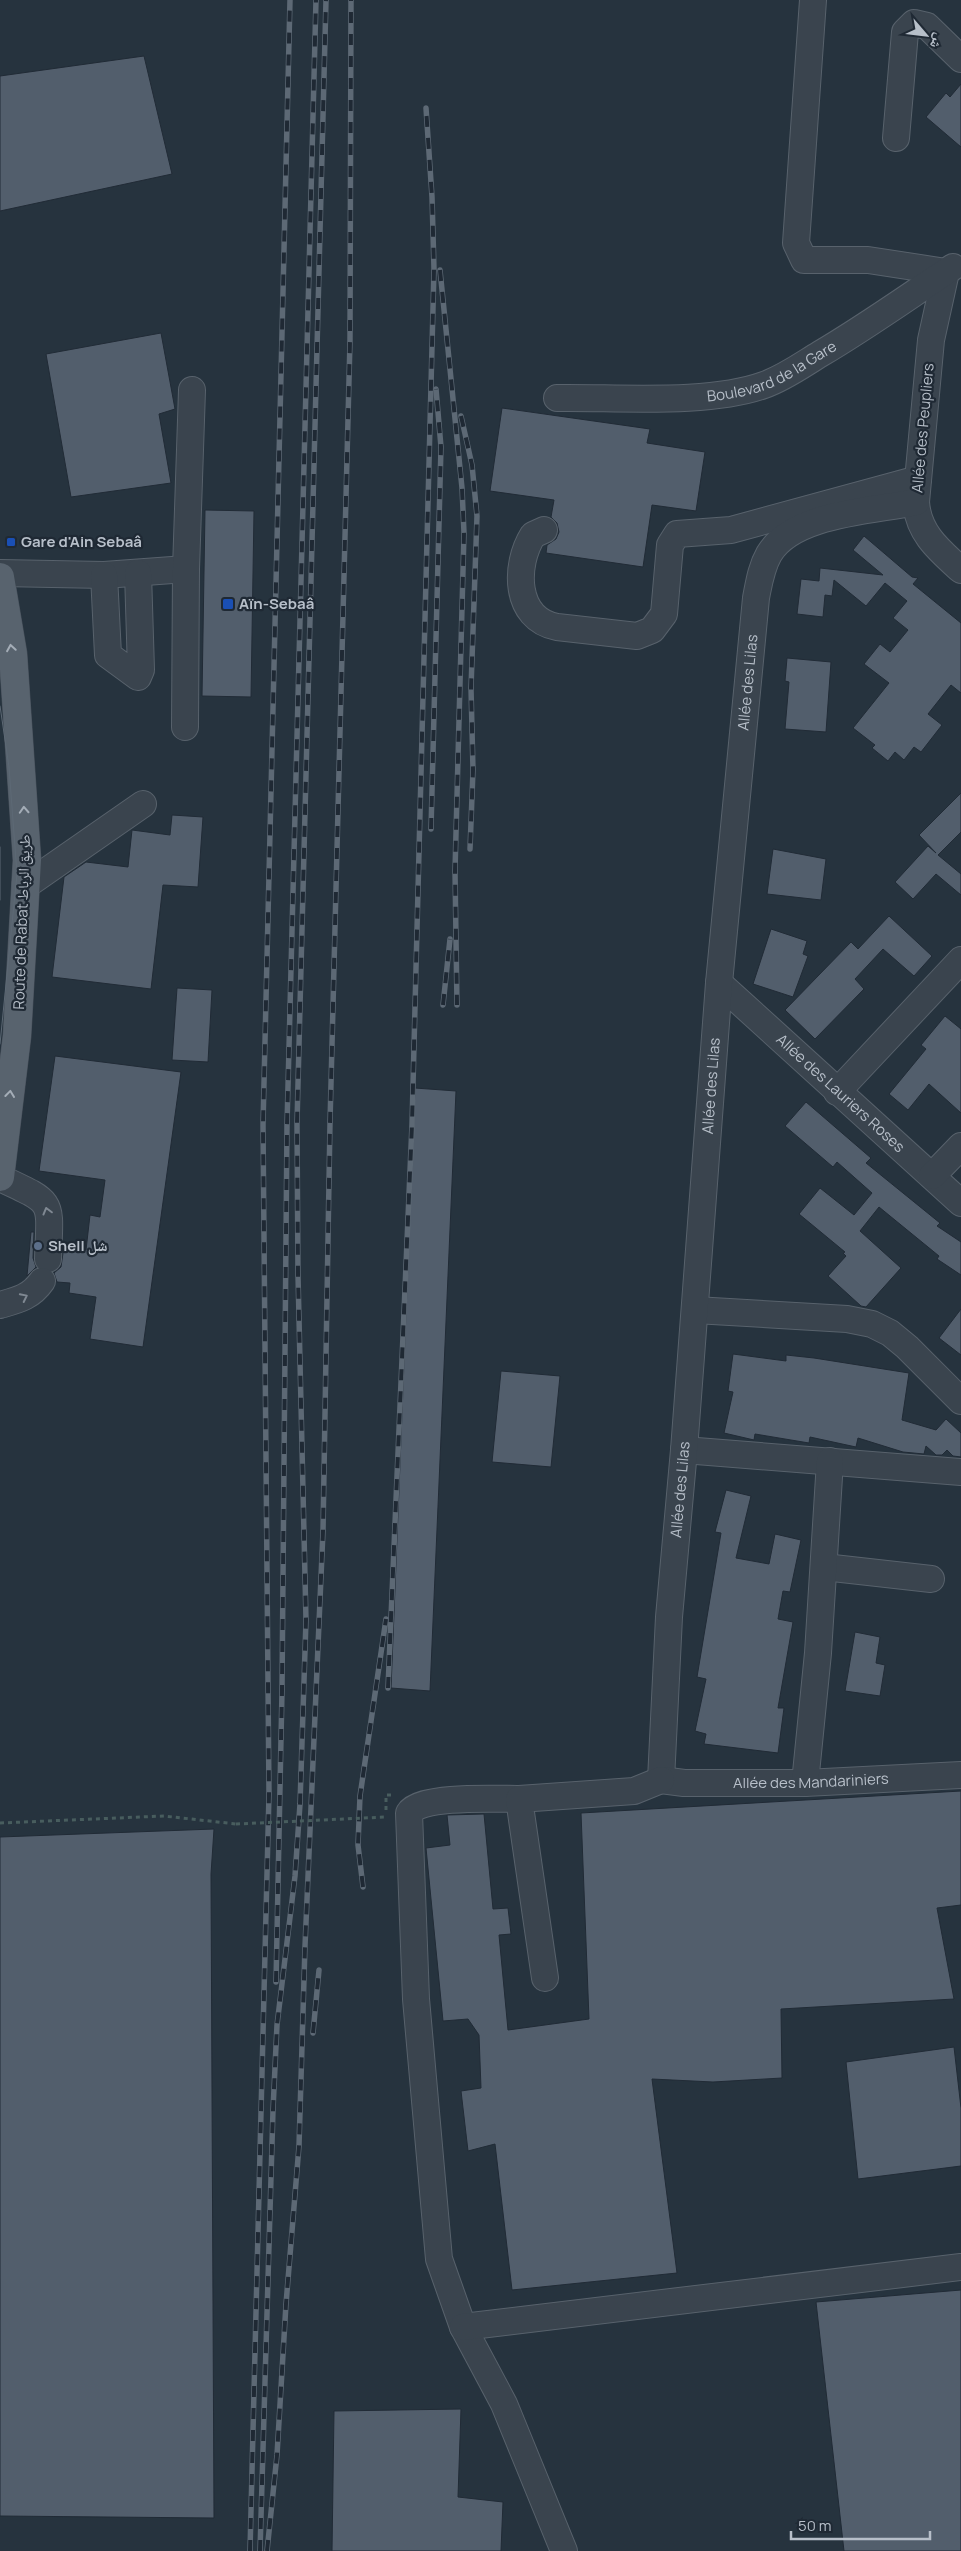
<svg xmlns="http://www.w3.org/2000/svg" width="961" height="2551" font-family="Manrope,'Noto Naskh Arabic',sans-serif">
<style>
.building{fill:#525e6c;stroke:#212b36}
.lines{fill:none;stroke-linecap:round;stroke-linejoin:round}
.minor-casing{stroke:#58626c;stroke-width:28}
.major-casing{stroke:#47505b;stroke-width:29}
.path{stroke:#485d5e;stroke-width:3;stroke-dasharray:4 4;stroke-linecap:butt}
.minor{stroke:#3a444e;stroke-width:26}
.major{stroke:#58636e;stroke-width:28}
.tram{stroke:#5d6975;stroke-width:1}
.rail-casing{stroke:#5d6975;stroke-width:5.5}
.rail{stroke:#1f2934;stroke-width:4;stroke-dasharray:11;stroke-linecap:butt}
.path-bridge{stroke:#485d5e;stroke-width:3;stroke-dasharray:4 4;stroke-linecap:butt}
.oneway{stroke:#a4adb7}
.oneway2{stroke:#7f8892}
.transit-dot{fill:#1a4fb4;stroke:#1f2934;stroke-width:2}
.service-dot{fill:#5c6f8a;stroke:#1f2934;stroke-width:2}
.labels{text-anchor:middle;stroke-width:4.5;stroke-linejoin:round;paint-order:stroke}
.street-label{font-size:15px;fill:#b7bfc9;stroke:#1f2934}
.poi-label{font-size:15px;font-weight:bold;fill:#b7bfc9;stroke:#1f2934;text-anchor:start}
</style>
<rect width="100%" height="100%" fill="#26333e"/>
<g class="building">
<path d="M144 56 172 174 0 211V76Z"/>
<path d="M961 84V147L926 117 946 93 950 97Z"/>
<path d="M161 333 175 409 159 414 171 483 71 497 46 354Z"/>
<path d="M502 408 650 429 647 443 705 452 696 511 652 505 643 567 546 553 547 545 556 539 559 532 557 523 551 517 554 500 490 491Z"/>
<path d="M205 510 254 511 251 697 202 696Z"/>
<path d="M864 536 912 577 918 578 913 584 961 623V693L951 685 928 714 942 725 921 752 914 747 904 760 895 752 888 761 872 748 875 745 853 728 889 683 864 664 880 644 890 652 908 630 893 618 907 601 885 583 866 606 834 580 832 596 825 595 823 617 797 614 801 579 819 581 820 568 883 575 853 550Z"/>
<path d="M787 658 831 662 826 732 785 729 789 682 785 681Z"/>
<path d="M961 793V832L938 855 961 874V895L936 874 913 899 895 882 928 846 936 853 919 835Z"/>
<path d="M172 815 203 817 198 887 163 885 151 989 52 977 64 877 86 862 128 867 132 830 170 835Z"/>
<path d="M773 849 826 859 821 900 767 894Z"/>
<path d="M889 916 932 956 914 976 883 949 855 979 864 989 815 1039 785 1010 851 942 858 949Z"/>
<path d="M771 929 807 941 803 954 808 956 793 997 753 984Z"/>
<path d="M177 988 212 990 208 1062 172 1060Z"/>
<path d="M945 1016 961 1029V1113L929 1084 908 1110 889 1094 926 1049 921 1045Z"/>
<path d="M55 1056 181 1072 143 1347 90 1339 96 1297 69 1293 70 1283 57 1282 54 1273 61 1267 64 1246 86 1250 90 1215 100 1217 105 1180 39 1171Z"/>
<path d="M415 1088 456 1091 430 1691 391 1688Z"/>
<path d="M806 1102 871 1158 866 1163 940 1223 937 1226 961 1242V1275L937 1259 939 1256 879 1207 860 1231 901 1268 866 1307 861 1306 828 1276 846 1256 843 1253 845 1252 799 1214 820 1188 854 1215 872 1193 837 1162 833 1167 785 1126Z"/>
<path d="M31 1232H34L33 1258 36 1267 27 1276Z"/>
<path d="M961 1309V1355L939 1338Z"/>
<path d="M733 1354 786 1361V1355L814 1358 909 1373 902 1420 936 1430 946 1419 961 1433V1457L953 1456 947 1450 942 1455H936L926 1446 924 1454 903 1452 858 1438 856 1447 810 1437 809 1443 755 1434 754 1440 724 1433 733 1392 728 1391Z"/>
<path d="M501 1371 560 1376 551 1467 492 1462Z"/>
<path d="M726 1490 751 1496 736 1558 769 1564 775 1534 801 1540 790 1592 783 1591 778 1619 793 1622 778 1708H784L778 1753 704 1744 706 1734 695 1731 706 1679 697 1677 721 1533 715 1532Z"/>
<path d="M855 1632 880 1637 876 1663 885 1665 880 1696 845 1691Z"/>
<path d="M961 1791V1905L937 1908 954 1999 781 2009 782 2078 713 2082 652 2079 677 2273 512 2290 495 2144 468 2151 461 2091 481 2088 479 2035 468 2019 443 2021 426 1848 450 1845 447 1815 484 1814 493 1909 508 1908 511 1934 499 1935 508 2030 589 2019 581 1813Z"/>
<path d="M214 1829 211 1874 214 2518 0 2516V1837Z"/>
<path d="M954 2047 961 2108V2166L858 2179 846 2062Z"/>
<path d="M961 2290V2551H844L816 2302Z"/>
<path d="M461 2409 458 2497 503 2502 501 2551H332L334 2411Z"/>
</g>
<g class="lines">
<defs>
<g id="minor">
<path d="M813 0 796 243 804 260H868L946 272 931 340 916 502C918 533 939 550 961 570"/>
<path d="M896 138 905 32 914 23 927 26 961 59"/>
<path id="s1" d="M557 398C617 397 709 405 764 385 784 378 802 365 820 354 866 327 909 296 953 267"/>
<path d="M544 530 533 535C514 565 514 619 557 627L637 636 652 630 664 614 670 545 677 534 731 530 918 479"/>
<path d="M0 573 104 575 186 569"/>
<path d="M104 575 108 655 138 677 141 670 138 573"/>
<path d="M185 727 186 569 192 390"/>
<path d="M25 886 143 804"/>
<path id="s2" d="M719 983 961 1203"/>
<path d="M837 1092 961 960"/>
<path d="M932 1176 961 1146"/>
<path d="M0 1178C56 1204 50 1199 48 1259"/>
<path d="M0 1305C18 1300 31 1297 42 1281"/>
<path d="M695 1310 847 1319 872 1324 890 1333 907 1347 961 1401"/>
<path d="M684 1450 961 1472"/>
<path d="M824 1567 931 1579"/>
<path id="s3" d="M661 1780 669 1617 684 1450 719 983 756 598C759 583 761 568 769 554 793 513 874 511 916 502"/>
<path id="s4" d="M661 1780 684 1783H805L961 1775"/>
<path d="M805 1783 818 1653 830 1461"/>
<path d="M519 1799C497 1799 420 1795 409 1813L416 1999 439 2259 463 2327 504 2404 564 2551"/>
<path d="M545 1978 519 1799 634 1791 661 1780"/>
<path d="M463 2327 961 2267"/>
</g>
<path id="major" d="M0 577 13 654 27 860 17 1036 0 1177"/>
</defs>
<use href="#minor" class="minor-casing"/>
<use href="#major" class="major-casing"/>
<g class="path">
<path d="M386 1810V1795H395"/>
<path d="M0 1823 164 1816 236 1824"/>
</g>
<use href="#minor" class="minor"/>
<use href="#major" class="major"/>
<g class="tram">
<path d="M0 706 9 767 17 874 0 1044"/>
<path d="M0 847V900"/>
</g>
<defs>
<g id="rail">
<path d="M440 270 462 488 464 533 455 871 457 1005"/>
<path d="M461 416 472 465 477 516 471 688 473 770 470 849"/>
<path d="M431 829 441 447 436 389"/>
<path d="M443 1005 450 939"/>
<path d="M388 1688 412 1124 434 269 432 197 426 108"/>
<path d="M363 1887 358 1845 360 1796 386 1619"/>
<path d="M276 1982 282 1691 287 1125 316 0"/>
<path d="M313 2033 319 1970"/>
<path d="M250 2551 269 1794 263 1125 290 0"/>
<path d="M260 2551 273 2110 277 2025 295 1876 300 1804 306 1620 298 1275 297 1123 326 0"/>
<path d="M267 2551 277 2455 286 2304 299 2146 305 1946 323 1531 330 1123 350 341 351 0"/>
</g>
</defs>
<use href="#rail" class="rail-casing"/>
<use href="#rail" class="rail"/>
<path class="path-bridge" d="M236 1824 386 1817"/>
</g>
<defs><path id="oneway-chevron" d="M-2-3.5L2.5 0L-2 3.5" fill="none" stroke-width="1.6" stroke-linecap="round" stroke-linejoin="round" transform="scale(1.25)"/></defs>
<g class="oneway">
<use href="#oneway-chevron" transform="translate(11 648) rotate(-99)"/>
<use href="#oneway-chevron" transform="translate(24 810) rotate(-93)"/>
<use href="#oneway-chevron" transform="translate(10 1094) rotate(-83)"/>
</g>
<g class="oneway2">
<use href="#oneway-chevron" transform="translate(47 1211) rotate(-105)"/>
<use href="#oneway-chevron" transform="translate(24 1297) rotate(-26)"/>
</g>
<g class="transit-dot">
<rect x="6" y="537" width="10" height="10" rx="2.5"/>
<rect x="222" y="598" width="12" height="12" rx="2.5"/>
</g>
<circle class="service-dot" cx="38" cy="1246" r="5"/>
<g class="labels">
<g class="street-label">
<text dy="5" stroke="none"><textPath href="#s1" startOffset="220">Boulevard de la Gare</textPath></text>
<text transform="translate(923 428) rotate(-85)" y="5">Allée des Peupliers</text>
<text dy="5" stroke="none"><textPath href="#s3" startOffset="1101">Allée des Lilas</textPath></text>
<text transform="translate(22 922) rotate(-88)" y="5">Route de Rabat طريق الرباط</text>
<text dy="5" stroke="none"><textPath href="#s3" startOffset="696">Allée des Lilas</textPath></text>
<text dy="5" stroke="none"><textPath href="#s2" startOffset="164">Allée des Lauriers Roses</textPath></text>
<text dy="5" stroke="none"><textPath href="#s3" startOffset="291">Allée des Lilas</textPath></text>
<text dy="5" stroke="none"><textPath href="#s4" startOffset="150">Allée des Mandariniers</textPath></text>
</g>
<g class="poi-label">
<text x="21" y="547">Gare d'Ain Sebaâ</text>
<text x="239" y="609">Aïn-Sebaâ</text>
<text x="48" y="1251">Shell شل</text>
</g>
</g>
<g transform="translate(926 35) rotate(118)" stroke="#1f2934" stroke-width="4" paint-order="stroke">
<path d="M0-4L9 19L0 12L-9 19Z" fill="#b7bfc9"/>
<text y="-8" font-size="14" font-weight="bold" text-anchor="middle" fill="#b7bfc9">ش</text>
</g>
<path d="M791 2531v8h139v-8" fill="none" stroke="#b7bfc9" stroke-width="2.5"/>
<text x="798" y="2531" font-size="15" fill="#b7bfc9" stroke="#1f2934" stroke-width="4" paint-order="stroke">50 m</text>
</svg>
